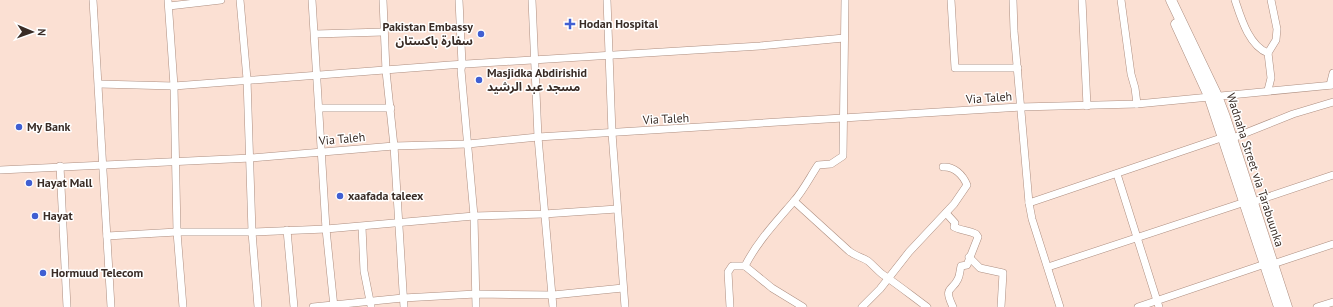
<svg xmlns="http://www.w3.org/2000/svg" width="1333" height="307" font-family="'PT Sans','Noto Sans Arabic',sans-serif">
<style>
.lines{fill:none;stroke-linecap:round;stroke-linejoin:round}
.street-casing{stroke:#ad8e80;stroke-width:8}
.secondary-casing{stroke:#ad8e80;stroke-width:11}
.street{stroke:#fff;stroke-width:7}
.secondary{stroke:#fff;stroke-width:10}
.poi-dot{fill:#405fd2;stroke:#fff;stroke-width:1.5}
.labels{text-anchor:middle;stroke-width:3;stroke-linejoin:round;paint-order:stroke}
.poi-label{font-size:12px;font-weight:bold;fill:#392c26;stroke:#fff;text-anchor:start}
.street-label{font-size:12px;fill:#392c26;stroke:#fff}
</style>
<rect width="100%" height="100%" fill="#fbe0d3"/>
<g class="lines">
<defs>
<g id="street">
<path d="M93 0 111 307"/>
<path d="M168 0 174 86 177 232 183 307"/>
<path d="M240 0 247 79 252 232 258 307"/>
<path d="M312 0 326 229 334 307"/>
<path d="M383 0 386 71 394 146 404 307"/>
<path d="M459 0 462 64 461 70 474 216 476 307"/>
<path d="M532 0 538 137 553 307"/>
<path d="M607 0 612 133 625 307"/>
<path d="M951 0 955 68H1018"/>
<path d="M1013 0 1014 31 1029 203 1032 219 1060 307"/>
<path d="M1082 0 1087 106"/>
<path d="M1121 0 1131 74 1135 88 1137 104"/>
<path d="M1235 0C1241 18 1249 46 1268 53"/>
<path d="M169 6 221 0"/>
<path d="M315 34 384 32"/>
<path d="M99 84 174 86 450 65 760 46 844 38"/>
<path d="M1330 85 1333 73"/>
<path d="M1268 90 1271 78 1268 53 1276 40 1277 29 1271 0"/>
<path d="M319 108H391"/>
<path d="M1233 138 1293 114 1333 102"/>
<path d="M60 166 67 307"/>
<path d="M0 170 251 158 394 146 468 144 538 137 1020 107 1137 104 1333 85"/>
<path d="M1117 174 1159 307"/>
<path d="M794 201 849 251C855 256 862 257 868 261 873 265 877 270 882 274 897 284 912 296 927 307"/>
<path d="M1253 202 1333 175"/>
<path d="M1029 203 1224 137"/>
<path d="M946 213 955 223 954 227C962 231 968 230 976 234L978 237 967 265 961 266C960 270 960 275 958 279 952 292 943 286 953 307"/>
<path d="M362 227 364 271 371 306"/>
<path d="M287 230 294 307"/>
<path d="M107 236 177 232H252L326 229 474 216 544 214 617 209"/>
<path d="M969 257 980 268 1003 273 1001 307"/>
<path d="M1273 264 1333 244"/>
<path d="M1048 267 1245 202"/>
<path d="M313 307 403 298 476 294 553 295 623 288"/>
<path d="M730 307 728 272 732 266H745"/>
<path d="M803 307 772 288 745 266C757 242 776 222 794 201 803 191 810 177 818 165L831 164 843 156 845 0"/>
<path d="M862 307 880 289 909 252 954 204 967 185C963 175 954 166 943 167"/>
<path d="M1138 307 1265 264"/>
<path d="M1317 307 1333 302"/>
</g>
<g id="secondary">
<path d="M1171 0 1217 96 1225 117 1287 307"/>
<path d="M1176 24 1209 96 1279 307"/>
</g>
</defs>
<use href="#street" class="street-casing"/>
<use href="#secondary" class="secondary-casing"/>
<use href="#street" class="street"/>
<use href="#secondary" class="secondary"/>
</g>
<g class="poi-dot">
<path d="M568 18h4v4h4v4h-4v4h-4v-4h-4v-4h4z"/>
<circle cx="481" cy="34" r="4"/>
<circle cx="479" cy="80" r="4"/>
<circle cx="19" cy="127" r="4"/>
<circle cx="29" cy="183" r="4"/>
<circle cx="340" cy="196" r="4"/>
<circle cx="35" cy="216" r="4"/>
<circle cx="43" cy="273" r="4"/>
</g>
<g class="labels">
<g class="poi-label">
<text x="579" y="28">Hodan Hospital</text>
<text x="473" y="31" text-anchor="end">Pakistan Embassy<tspan x="473" dy="14">سفارة باكستان</tspan></text>
<text x="487" y="77">Masjidka Abdirishid<tspan x="487" dy="14">مسجد عبد الرشيد</tspan></text>
<text x="27" y="131">My Bank</text>
<text x="37" y="187">Hayat Mall</text>
<text x="348" y="200">xaafada taleex</text>
<text x="43" y="220">Hayat</text>
<text x="51" y="277">Hormuud Telecom</text>
</g>
<g class="street-label">
<text transform="translate(989 98) rotate(-4)" y="4">Via Taleh</text>
<text transform="translate(666 119) rotate(-3)" y="4">Via Taleh</text>
<text transform="translate(342 139) rotate(-5)" y="4">Via Taleh</text>
<text transform="translate(1255 170) rotate(72)" y="4">Wadnaha Street via Tarabuunka</text>
</g>
</g>
<g transform="translate(32 32) rotate(92)" stroke="#ffffff" stroke-width="3" paint-order="stroke">
<path d="M0-3L7 15L0 10L-7 15Z" fill="#392c26"/>
<text y="-6" font-size="11" font-weight="bold" text-anchor="middle" fill="#392c26">N</text>
</g>
</svg>
